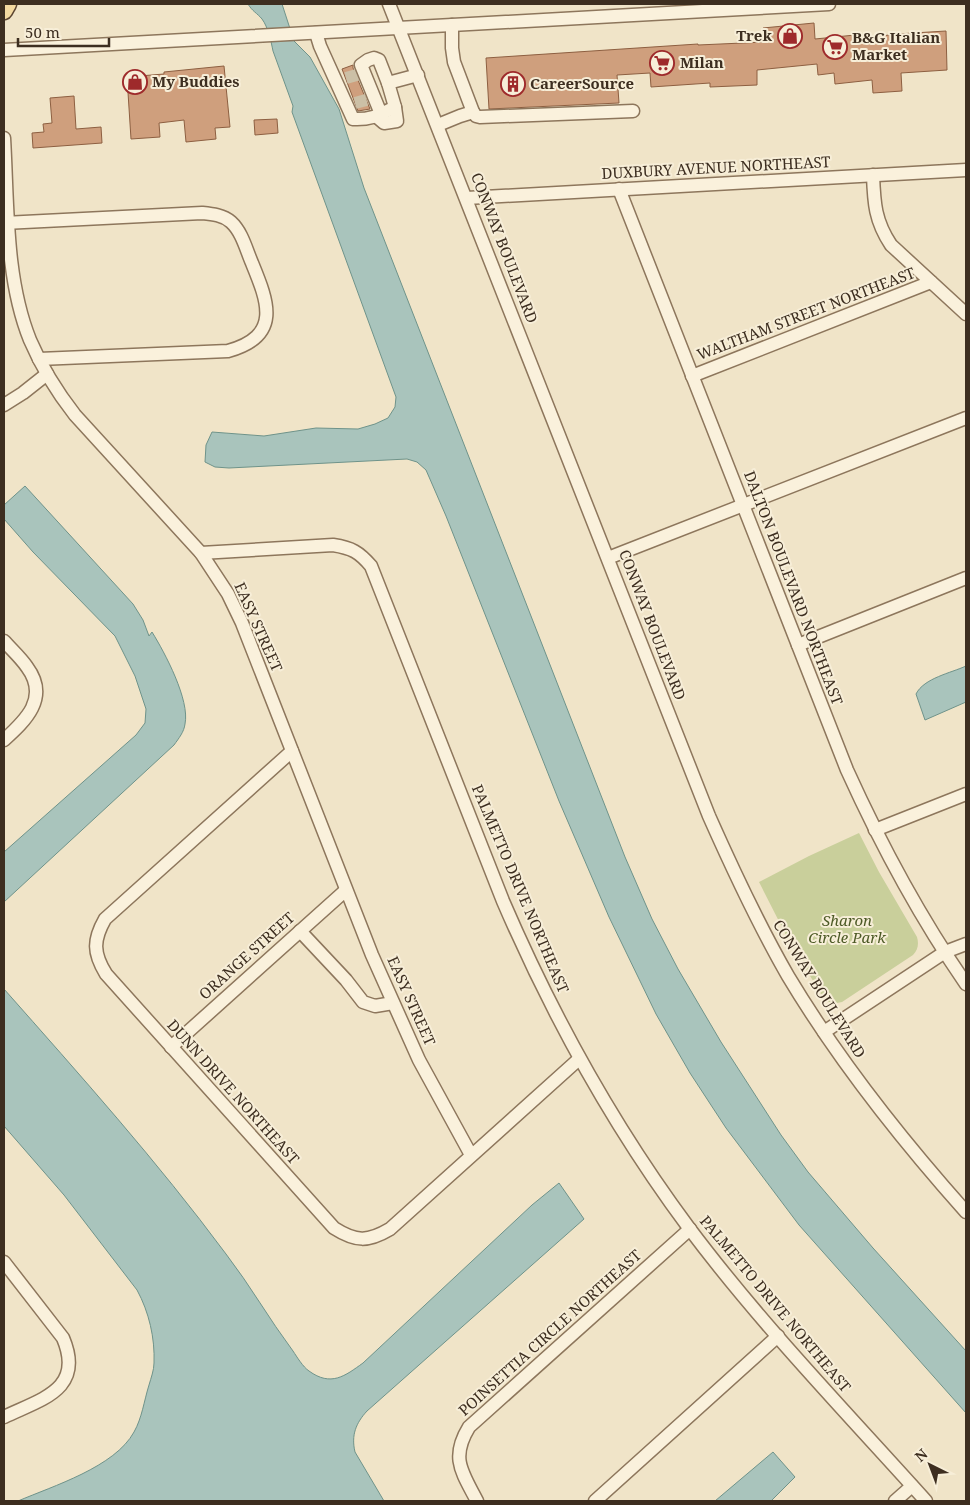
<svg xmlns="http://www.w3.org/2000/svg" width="970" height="1505" font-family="'Noto Serif',serif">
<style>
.green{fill:#c9cf9b}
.water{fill:#a9c4bc;stroke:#6f938a}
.building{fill:#cf9f7d;stroke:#8d5f41}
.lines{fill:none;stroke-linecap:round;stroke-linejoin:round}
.minor-tunnel{stroke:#ccc0a6;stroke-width:12;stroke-dasharray:12 6;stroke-linecap:butt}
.minor-casing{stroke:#8d765c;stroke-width:15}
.major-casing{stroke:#5b4430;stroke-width:19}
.minor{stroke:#faf1dc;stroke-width:12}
.major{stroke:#f3d9a0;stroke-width:16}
.labels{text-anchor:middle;stroke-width:4;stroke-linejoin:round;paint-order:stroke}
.poi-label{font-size:15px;font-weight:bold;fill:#3d2e20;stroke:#f7eed8;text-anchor:start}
.street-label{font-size:15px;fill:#3d2e20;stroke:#f7eed8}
.park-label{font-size:15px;font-style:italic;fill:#4d5a26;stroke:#f7eed8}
</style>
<rect width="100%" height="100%" fill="#f0e4c8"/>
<path class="green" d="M859 833 879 872 917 937C919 944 918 950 913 955L842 1002 832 1004 824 999 789 941 759 882 809 856Z"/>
<g class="water">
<path d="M248 4H282L294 41 310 57 339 109 364 188 625 857 652 919 678 969 721 1042 781 1135 808 1172 873 1248 966 1351V1413L799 1225 726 1128 690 1073 656 1014 609 917 559 801 446 516 426 470 417 462 407 459 229 468 215 467 205 462 206 445 212 432 264 436 316 428 358 429 375 424 388 418 395 407 396 397 292 112 293 106 273 51C271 41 268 27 262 19 257 13 252 11 248 4Z"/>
<path d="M25 486 133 604 143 620 149 636 152 632C165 653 190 700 185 724 184 732 179 738 174 745L4 902V852L136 735 145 723 146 709 135 676 115 636 33 552 4 519V505Z"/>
<path d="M966 666V702L925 720 916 694C924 678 951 673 966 666Z"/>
<path d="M4 989C80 1075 157 1161 226 1254 250 1285 269 1319 293 1351 297 1357 303 1367 309 1371 331 1387 345 1376 363 1363L532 1205 559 1183 584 1219 367 1411C356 1423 351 1435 355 1452L384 1501H18C53 1486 115 1467 134 1432 142 1418 144 1401 149 1385 151 1378 154 1370 154 1363 155 1338 149 1312 137 1290L64 1195 4 1126Z"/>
<path d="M773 1452 795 1477 771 1501H715Z"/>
</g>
<g class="building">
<path d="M814 23 815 39 865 34V38L897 34 946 31 947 70 901 73 902 91 873 93 872 80 835 84 834 73 818 75 817 64 757 70V85L710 87V83L651 87 650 73 617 75 619 103 489 109 486 58 698 44V45L765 42 763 28Z"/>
<path d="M353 65V68L370 109 358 111 342 69Z"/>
<path d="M224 66 230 127 215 128 216 139 186 142 184 120 159 123 160 137 131 139 127 77 164 74V72Z"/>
<path d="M74 96 76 129 101 127 102 143 33 148 32 133 44 132 43 124 52 123 50 98Z"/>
<path d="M277 119 278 133 255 135 254 120Z"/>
</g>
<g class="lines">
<g class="minor-tunnel">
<path d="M346 78 360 74"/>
<path d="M355 103 370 99"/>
</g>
<defs>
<g id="minor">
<path d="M389 4 709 816C733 870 758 924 788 976 839 1061 900 1138 966 1212"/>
<path d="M316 33 320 46 353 119C371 120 379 115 395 107L388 83 418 75"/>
<path d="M4 50 829 4"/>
<path d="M473 112 476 116 480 117 633 111"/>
<path d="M381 114 361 65 368 60 374 58 379 60 388 83"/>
<path d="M377 117 384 123 397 121 395 107"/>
<path d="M438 125 460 116 473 112 454 62 452 48V25"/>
<path d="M4 138C8 204 5 278 30 340 42 368 57 392 75 415L201 553 228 594 242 623 372 955 419 1060 471 1155"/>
<path d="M873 175C874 203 875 221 891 245L966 314"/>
<path d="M619 189 847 770C881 845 919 916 966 984"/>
<path d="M467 198 966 170"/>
<path d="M4 223 202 213C212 214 223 215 231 222 242 232 246 249 252 263 268 302 282 336 228 351L39 359"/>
<path d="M692 376 931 282"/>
<path d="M4 405 23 393 47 374"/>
<path d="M201 553 333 545C352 548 359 552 371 566L503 901C553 1017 613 1126 689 1228 761 1324 846 1412 926 1501"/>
<path d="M608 558 966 418"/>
<path d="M4 641C12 650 21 658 27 667 50 698 25 721 4 740"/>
<path d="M798 645 966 578"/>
<path d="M292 751 105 919C93 940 93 953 106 974L334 1228C356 1242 368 1242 390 1229L579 1059"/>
<path d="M875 830 966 794"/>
<path d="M300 931 346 980 363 1002 375 1006 393 1003"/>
<path d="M824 1032 945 952 966 944"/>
<path d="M171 1047 346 890"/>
<path d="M4 1262 63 1338C85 1390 41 1399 4 1417"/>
<path d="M477 1501C462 1472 450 1458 469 1427L690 1229"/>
<path d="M595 1501 778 1336"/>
<path d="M895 1501 912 1486"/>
</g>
<path id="major" d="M4 11 8 4"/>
</defs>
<use href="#minor" class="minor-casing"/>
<use href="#major" class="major-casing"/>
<use href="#minor" class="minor"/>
<use href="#major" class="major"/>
</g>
<defs>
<symbol id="shop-ring" viewBox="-11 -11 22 22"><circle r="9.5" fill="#f7eed8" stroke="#9e2a2b" stroke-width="1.5"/><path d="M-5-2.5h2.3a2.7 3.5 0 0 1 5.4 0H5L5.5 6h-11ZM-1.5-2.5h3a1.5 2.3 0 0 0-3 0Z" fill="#9e2a2b"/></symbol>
<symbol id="supermarket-ring" viewBox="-11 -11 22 22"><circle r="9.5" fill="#f7eed8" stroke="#9e2a2b" stroke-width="1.5"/><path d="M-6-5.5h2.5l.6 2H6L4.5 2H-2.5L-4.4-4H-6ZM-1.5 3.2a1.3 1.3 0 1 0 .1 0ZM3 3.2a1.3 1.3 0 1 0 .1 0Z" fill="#9e2a2b"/></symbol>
<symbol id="building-ring" viewBox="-11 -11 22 22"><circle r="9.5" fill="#f7eed8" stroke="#9e2a2b" stroke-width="1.5"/><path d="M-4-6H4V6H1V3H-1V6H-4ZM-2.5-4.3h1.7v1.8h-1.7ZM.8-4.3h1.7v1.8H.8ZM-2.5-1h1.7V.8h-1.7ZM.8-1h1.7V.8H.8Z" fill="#9e2a2b"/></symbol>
</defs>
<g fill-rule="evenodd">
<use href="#shop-ring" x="776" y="22" width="28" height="28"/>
<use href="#supermarket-ring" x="821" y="33" width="28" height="28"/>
<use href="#supermarket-ring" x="648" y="49" width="28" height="28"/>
<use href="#shop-ring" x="121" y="68" width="28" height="28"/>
<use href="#building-ring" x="499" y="70" width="28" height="28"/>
</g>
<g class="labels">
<g class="poi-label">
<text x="772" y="41" text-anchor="end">Trek</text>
<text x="852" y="43">B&amp;G Italian<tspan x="852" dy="17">Market</tspan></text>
<text x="680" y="68">Milan</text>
<text x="152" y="87">My Buddies</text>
<text x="530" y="89">CareerSource</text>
</g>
<g class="street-label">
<text transform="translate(716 168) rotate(-3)" y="5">DUXBURY AVENUE NORTHEAST</text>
<text transform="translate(504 248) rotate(69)" y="5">CONWAY BOULEVARD</text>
<text transform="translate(806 314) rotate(-21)" y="5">WALTHAM STREET NORTHEAST</text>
<text transform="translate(793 588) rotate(69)" y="5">DALTON BOULEVARD NORTHEAST</text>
<text transform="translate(652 625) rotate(69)" y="5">CONWAY BOULEVARD</text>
<text transform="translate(258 627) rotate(66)" y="5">EASY STREET</text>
<text transform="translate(520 889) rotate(67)" y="5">PALMETTO DRIVE NORTHEAST</text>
<text transform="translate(247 956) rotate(-42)" y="5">ORANGE STREET</text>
<text transform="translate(819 989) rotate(58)" y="5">CONWAY BOULEVARD</text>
<text transform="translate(411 1001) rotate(66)" y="5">EASY STREET</text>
<text transform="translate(233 1092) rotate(48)" y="5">DUNN DRIVE NORTHEAST</text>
<text transform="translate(775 1304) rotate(50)" y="5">PALMETTO DRIVE NORTHEAST</text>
<text transform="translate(550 1333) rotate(-42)" y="5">POINSETTIA CIRCLE NORTHEAST</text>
</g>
<g class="park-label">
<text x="847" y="926">Sharon<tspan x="847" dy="17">Circle Park</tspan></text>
</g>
</g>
<rect width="970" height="1505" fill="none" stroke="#3d2e20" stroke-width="10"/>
<g transform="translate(930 1465) rotate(318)" stroke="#f7eed8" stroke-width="4" paint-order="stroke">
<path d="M0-4L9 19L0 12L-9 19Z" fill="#3d2e20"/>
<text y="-8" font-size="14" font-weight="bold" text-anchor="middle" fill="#3d2e20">N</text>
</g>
<path d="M18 38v8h91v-8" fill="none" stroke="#3d2e20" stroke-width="2.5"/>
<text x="25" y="38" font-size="15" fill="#3d2e20" stroke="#f7eed8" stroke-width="4" paint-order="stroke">50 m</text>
</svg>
